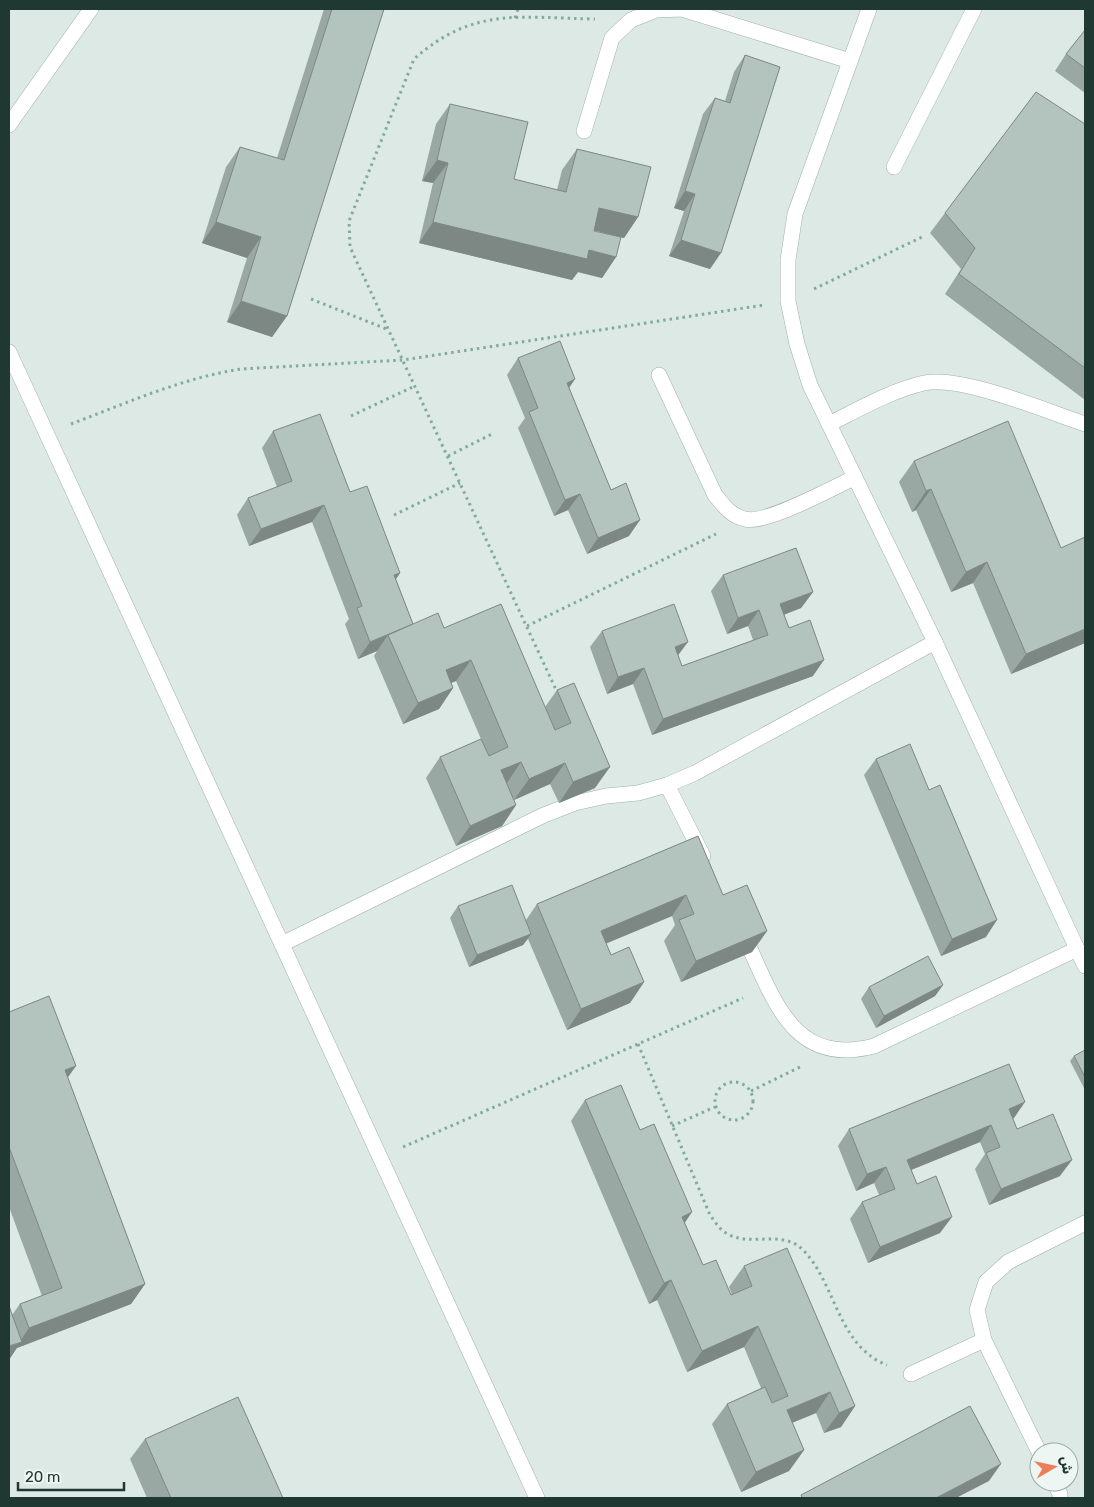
<svg xmlns="http://www.w3.org/2000/svg" width="1094" height="1507" font-family="Rubik,Vazirmatn,sans-serif">
<style>
.lines{fill:none;stroke-linecap:round;stroke-linejoin:round}
.service-casing{stroke:#a1b0ab;stroke-width:16}
.minor-casing{stroke:#a1b0ab;stroke-width:16}
.tertiary-casing{stroke:#a1b0ab;stroke-width:16}
.path{stroke:#7fac9e;stroke-width:3;stroke-dasharray:2.5 4;stroke-linecap:butt}
.service{stroke:#fff;stroke-width:15}
.minor{stroke:#fff;stroke-width:15}
.tertiary{stroke:#fff;stroke-width:15}
.wall{fill:#9aa8a3}
.shaded-wall{fill:#7d8884}
.building{fill:#b3c3bd;stroke:#7d8884}
</style>
<rect width="100%" height="100%" fill="#dde9e4"/>
<g class="lines">
<defs>
<g id="service">
<path d="M584 131 612 38 631 20 656 10 682 9 850 61"/>
<path d="M894 167 974 9"/>
<path d="M659 375 715 495C724 506 731 516 745 519 765 525 832 488 854 478"/>
<path d="M829 424C859 409 890 391 924 383 961 375 1046 411 1085 424"/>
<path d="M667 785 703 856"/>
<path d="M743 934C773 995 790 1068 874 1046L1077 949"/>
<path d="M911 1374 984 1340"/>
<path d="M1039 1452 984 1340 977 1310 986 1282 1008 1262 1085 1223"/>
<path d="M1054 1482 1060 1494"/>
</g>
<g id="minor">
<path d="M869 9 795 214 788 260V301L797 344 810 385 935 642 1085 966"/>
<path d="M9 352 537 1498"/>
<path d="M282 944 544 815 575 803 606 796 638 793 667 785 695 773 935 642"/>
</g>
<path id="tertiary" d="M9 125 91 9"/>
</defs>
<use href="#service" class="service-casing"/>
<use href="#minor" class="minor-casing"/>
<use href="#tertiary" class="tertiary-casing"/>
<g class="path">
<path d="M515 18 518 9"/>
<path d="M814 289 922 237"/>
<path d="M311 299 389 330"/>
<path d="M351 416 415 386"/>
<path d="M71 424C127 403 182 378 241 369L403 360 764 305"/>
<path d="M448 456 494 433"/>
<path d="M394 515 460 483"/>
<path d="M527 626 716 534"/>
<path d="M558 694 356 260 350 247 349 221 414 59C474 6 520 18 595 19"/>
<path d="M638 1044 710 1215C714 1220 717 1226 722 1230 745 1250 780 1228 802 1249 836 1282 837 1346 887 1365"/>
<circle cx="734" cy="1101" r="19"/>
<path d="M751 1091 802 1066"/>
<path d="M672 1126 715 1107"/>
<path d="M403 1147 743 998"/>
</g>
<use href="#service" class="service"/>
<use href="#minor" class="minor"/>
<use href="#tertiary" class="tertiary"/>
</g>
<g class="wall">
<path d="M324 9H384L287 316 272 337 227 322 247 258 202 243 226 167 240 147 277 158Z"/>
<path d="M1085 30V93L1055 71 1066 54Z"/>
<path d="M745 55 710 269 669 256 684 211 674 208 703 114 715 98 725 101 734 72Z"/>
<path d="M450 104 514 179 557 190 562 170 577 149 638 217 624 238 594 230 616 257 602 278 578 272 572 280 419 243 433 183 422 181 436 124Z"/>
<path d="M1085 124V400L945 294 961 269 930 233 945 213Z"/>
<path d="M518 358 575 379 569 388 629 536 587 554 568 510 554 516 518 428 525 418 507 375Z"/>
<path d="M273 431 350 492 400 573 396 579 413 624 444 628 545 707 557 690 574 683 595 788 559 803 550 784 514 800 516 805 502 826 456 846 426 778 440 757 481 739 456 681 451 683 453 688 439 709 403 724 374 656 377 651 358 659 345 624 349 619 312 522 249 546 237 515 248 498 277 487 262 448Z"/>
<path d="M914 461 1061 548 1085 643 1011 674 973 583 951 592 916 510 912 512 899 482Z"/>
<path d="M723 575 813 592 801 608 784 615 789 628 813 676 652 735 633 684 607 694 590 647 602 631 678 655 682 666 753 640 748 626 727 634 711 591Z"/>
<path d="M876 759 986 937 941 956 864 775Z"/>
<path d="M698 836 723 895 767 931 752 952 681 982 664 941 675 925 672 916 606 943 611 955 644 982 630 1003 567 1030 528 939 523 945 469 967 450 918 458 906 526 920 537 904Z"/>
<path d="M943 985 935 996 876 1028 861 999 869 987Z"/>
<path d="M9 1012 68 1078 145 1284 131 1304 17 1348 12 1315 20 1304 42 1296 9 1207Z"/>
<path d="M1085 1050V1090L1070 1061 1074 1056Z"/>
<path d="M585 1100 640 1130 685 1223 703 1265 731 1295H732L729 1287 744 1266 855 1406 841 1427 824 1433 816 1413 792 1423 804 1450 789 1471 741 1492 712 1424 727 1404 761 1388 744 1347 687 1372 657 1300 649 1304 571 1121Z"/>
<path d="M1013 1118 1017 1129 1060 1176 989 1205 975 1169 985 1154 980 1142 911 1170 917 1184 940 1233 868 1263 850 1219 862 1202 879 1195 874 1183 856 1191 838 1146 849 1129Z"/>
<path d="M145 1439 283 1498H147L130 1459Z"/>
</g>
<g class="shaded-wall">
<path d="M437 160 448 163 433 183 422 181Z"/>
<path d="M685 191 695 194 684 211 674 208Z"/>
<path d="M599 208 638 217 624 238 585 228Z"/>
<path d="M216 222 261 237 247 258 202 243Z"/>
<path d="M433 222 589 250 616 257 602 278 578 272 572 280 419 243Z"/>
<path d="M681 240 721 253 710 269 669 256Z"/>
<path d="M241 301 287 316 272 337 227 322Z"/>
<path d="M575 379 564 395 567 383Z"/>
<path d="M931 489 916 510 912 512 926 491Z"/>
<path d="M580 494 568 510 554 516 565 500Z"/>
<path d="M324 505 312 522 249 546 261 529Z"/>
<path d="M640 520 629 536 587 554 598 538Z"/>
<path d="M987 562 973 583 951 592 966 572Z"/>
<path d="M400 573 389 589 394 575Z"/>
<path d="M813 592 801 608 769 620 780 604Z"/>
<path d="M759 610 748 626 727 634 738 618Z"/>
<path d="M1085 629V643L1011 674 1026 654Z"/>
<path d="M388 635 377 651 358 659 370 642Z"/>
<path d="M688 642 676 658 675 647Z"/>
<path d="M471 660 456 681 431 691 446 670Z"/>
<path d="M824 660 813 676 652 735 663 719Z"/>
<path d="M644 668 633 684 607 694 618 677Z"/>
<path d="M453 688 439 709 403 724 418 703Z"/>
<path d="M521 762 507 783 501 770Z"/>
<path d="M565 763 550 784 514 800 529 779Z"/>
<path d="M610 767 595 788 559 803 573 782Z"/>
<path d="M516 805 502 826 456 846 470 826Z"/>
<path d="M686 895 672 916 586 952 601 931Z"/>
<path d="M997 920 986 937 941 956 952 939Z"/>
<path d="M767 931 752 952 681 982 696 961Z"/>
<path d="M531 934 523 945 469 967 477 955Z"/>
<path d="M644 982 630 1003 567 1030 581 1009Z"/>
<path d="M943 985 935 996 876 1028 884 1016Z"/>
<path d="M76 1066 61 1087 65 1070Z"/>
<path d="M1025 1102 1014 1118 997 1125 1009 1109Z"/>
<path d="M991 1125 980 1142 896 1176 907 1160Z"/>
<path d="M1072 1160 1060 1176 989 1205 1001 1189Z"/>
<path d="M886 1167 874 1183 856 1191 867 1174Z"/>
<path d="M692 1212 678 1233 682 1217Z"/>
<path d="M952 1217 940 1233 868 1263 880 1247Z"/>
<path d="M671 1280 657 1300 649 1304 664 1283Z"/>
<path d="M145 1284 131 1304 17 1348 9 1360V1346L19 1343 29 1328Z"/>
<path d="M758 1326 744 1347 687 1372 702 1351Z"/>
<path d="M830 1392 816 1413 772 1431 787 1410Z"/>
<path d="M855 1406 841 1427 824 1433 839 1413Z"/>
<path d="M804 1450 789 1471 741 1492 756 1472Z"/>
<path d="M1001 1464 989 1481 956 1498H936Z"/>
</g>
<g class="building">
<path d="M332 9H384L287 316 241 301 261 237 216 222 240 147 284 160Z"/>
<path d="M1085 30V68L1066 54Z"/>
<path d="M745 55 780 67 721 253 681 240 695 194 685 191 715 98 730 103Z"/>
<path d="M1036 92 1085 124V368L959 274 975 248 945 213Z"/>
<path d="M450 104 528 122 514 179 566 192 577 149 651 167 638 217 599 208 594 231 621 237 616 257 589 250 587 259 433 222 448 163 437 160Z"/>
<path d="M560 341 575 379 567 383 611 490 626 483 640 520 598 538 580 494 565 500 529 412 538 408 518 358Z"/>
<path d="M320 414 350 492 367 486 400 573 394 575 413 624 370 642 357 608 362 606 324 505 261 529 248 498 292 481 273 431Z"/>
<path d="M1008 421 1061 548 1085 537V629L1026 654 987 562 966 572 931 489 926 491 914 461Z"/>
<path d="M796 548 813 592 780 604 789 628 810 620 824 660 663 719 644 668 618 677 602 631 674 604 688 642 675 647 682 666 768 635 759 610 738 618 723 575Z"/>
<path d="M501 604 555 730 571 723 557 690 574 683 610 767 573 782 565 763 529 779 521 762 501 770 516 805 470 826 440 757 481 739 489 756 508 747 471 660 446 670 453 688 418 703 388 635 438 613 444 628Z"/>
<path d="M910 744 929 790 940 785 997 920 952 939 876 759Z"/>
<path d="M698 836 723 895 747 885 767 931 696 961 679 920 694 914 686 895 601 931 611 955 629 947 644 982 581 1009 537 904Z"/>
<path d="M512 885 531 934 477 955 458 906Z"/>
<path d="M928 956 943 985 884 1016 869 987Z"/>
<path d="M49 996 76 1066 65 1070 145 1284 29 1328 20 1304 62 1288 9 1147V1012Z"/>
<path d="M1085 1050V1077L1074 1056Z"/>
<path d="M1009 1064 1025 1102 1009 1109 1017 1129 1053 1114 1072 1160 1001 1189 986 1153 1000 1147 991 1125 907 1160 917 1184 936 1176 952 1217 880 1247 862 1202 895 1189 886 1167 867 1174 849 1129Z"/>
<path d="M621 1085 640 1130 654 1124 692 1212 682 1217 703 1265 716 1260 731 1295 752 1286 744 1266 787 1248 855 1406 839 1413 830 1392 787 1410 804 1450 756 1472 727 1404 765 1387 772 1403 788 1396 758 1326 702 1351 671 1280 664 1283 585 1100Z"/>
<path d="M9 1306 22 1342 9 1346Z"/>
<path d="M238 1397 283 1498H171L145 1439Z"/>
<path d="M970 1406 1001 1464 936 1498H802L801 1495Z"/>
</g>
<rect width="1094" height="1507" fill="none" stroke="#203832" stroke-width="20"/>
<g transform="translate(1054 1467) rotate(81)"><circle r="24" fill="#edf6f2" stroke="#9baaa5"/>
<path d="M0-4L9 19L0 12L-9 19Z" fill="#ee7e57"/>
<text y="-8" font-size="14" font-weight="bold" text-anchor="middle" fill="#203832">ش</text>
</g>
<path d="M18 1482v8h106v-8" fill="none" stroke="#203832" stroke-width="2.5"/>
<text x="25" y="1482" font-size="15" fill="#203832" stroke="#edf6f2" stroke-width="4" paint-order="stroke">20 m</text>
</svg>
